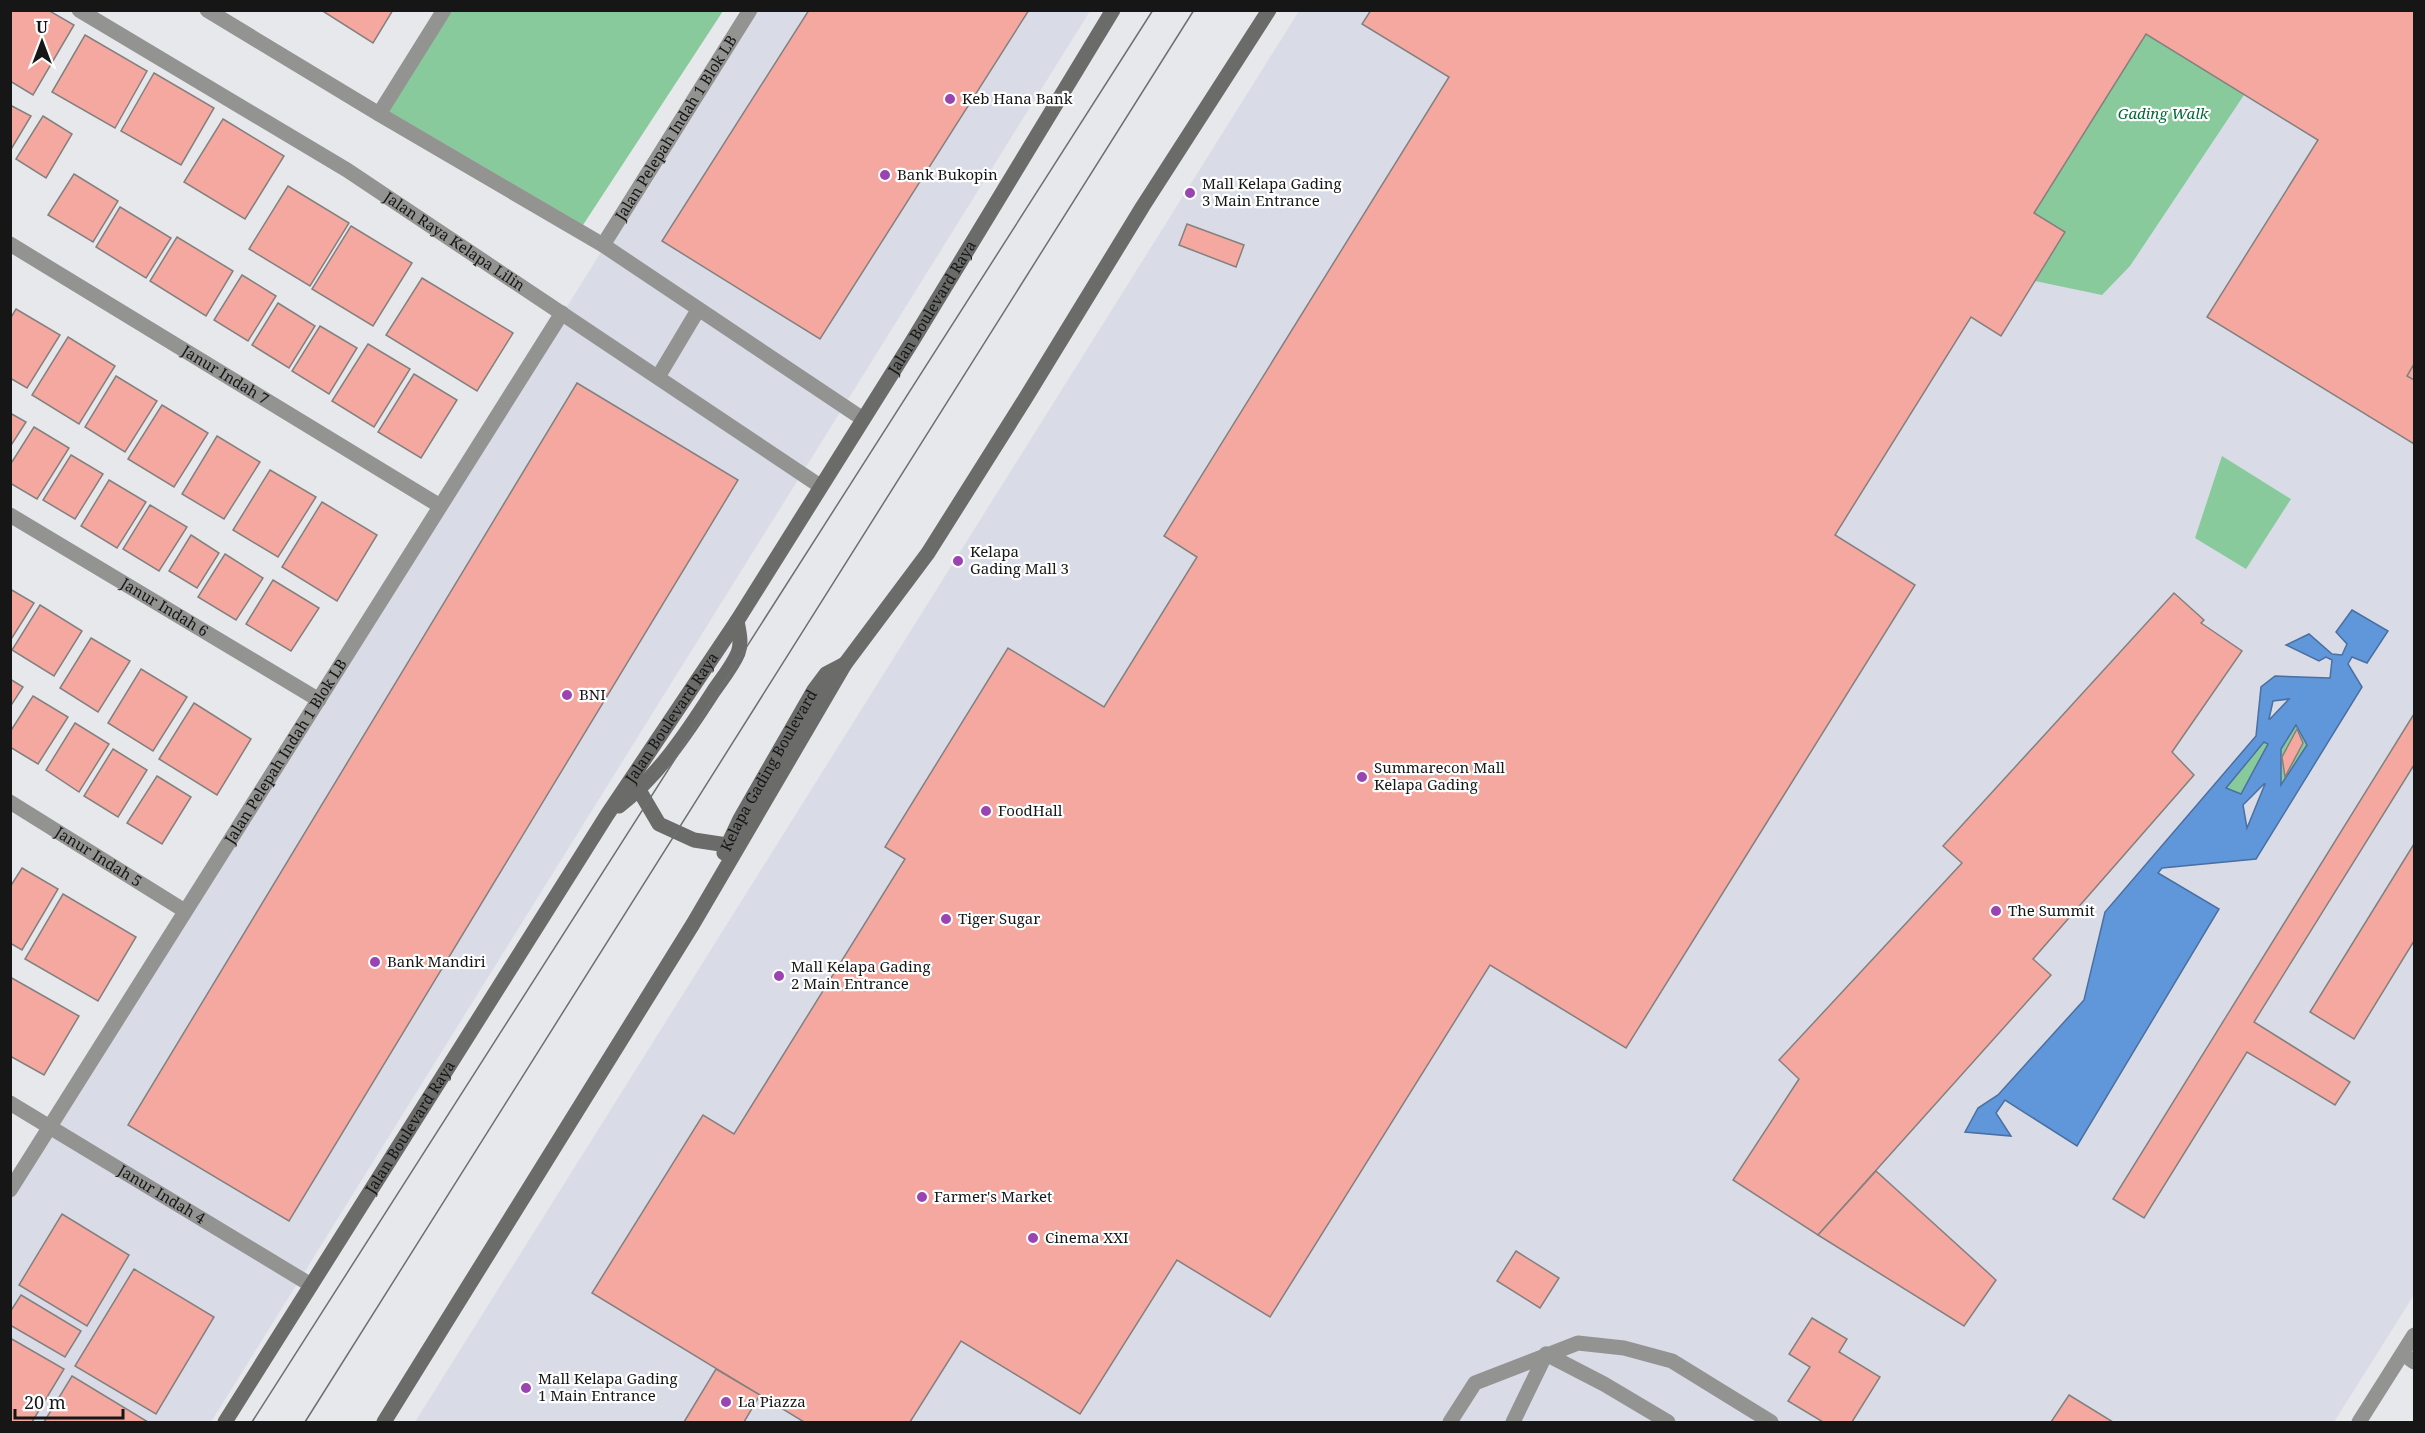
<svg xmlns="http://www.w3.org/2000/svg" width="2425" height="1433" font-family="'Noto Serif',serif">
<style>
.built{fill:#d9dce7}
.green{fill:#88ca9b}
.water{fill:#6096da;stroke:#4a70a0;stroke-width:1.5;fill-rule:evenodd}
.building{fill:#f5a89f;stroke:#848080;stroke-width:1.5}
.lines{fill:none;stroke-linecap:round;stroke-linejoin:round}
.minor{stroke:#939492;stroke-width:15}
.tertiary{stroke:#939492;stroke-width:15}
.secondary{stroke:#6b6c6a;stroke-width:15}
.tram{stroke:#6f6f71;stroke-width:1.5}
.poi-dot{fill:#9a44b2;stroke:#fff;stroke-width:2}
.labels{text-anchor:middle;stroke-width:4.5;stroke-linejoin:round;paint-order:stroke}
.poi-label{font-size:15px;fill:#161617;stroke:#fff;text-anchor:start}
.park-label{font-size:15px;font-style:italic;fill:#036935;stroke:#fff}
.street-label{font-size:15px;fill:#161617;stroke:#fff}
</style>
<rect width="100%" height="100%" fill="#e6e8eb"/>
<g class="built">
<path d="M752 11H1090L211 1422H11L10 1196Z"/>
<path d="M1299 11H2414V1295L2334 1422H415Z"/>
</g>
<g class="green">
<path d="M448 11H723L583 225 385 109Z"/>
<path d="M2146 34 2244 95 2130 266 2102 295 2035 281 2065 232 2034 213Z"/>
<path d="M2222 456 2291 499 2246 569 2195 538Z"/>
<path d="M2297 724 2307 745 2281 786V749Z"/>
<path d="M2265 742 2269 743 2241 794 2225 788Z"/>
</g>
<path class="water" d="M2352 610 2388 631 2367 663 2352 657 2348 664 2362 687 2256 859 2162 868 2158 873 2219 909 2077 1146 2005 1100 1996 1113 2011 1136 1965 1132 1978 1108 1998 1095 2084 1000 2105 912 2256 736 2261 687 2275 676 2330 678 2332 660 2326 657 2319 661 2286 645 2309 634 2332 654 2342 655 2347 644 2336 632ZM2289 699 2270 719H2269L2273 701ZM2296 725 2307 745 2281 785V749ZM2264 742 2268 744 2241 794 2226 788ZM2264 784H2265L2247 828 2243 805Z"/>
<g class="building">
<path d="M10 10H48L74 25 33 95 10 81Z"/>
<path d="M321 10H393L373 43Z"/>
<path d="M809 10H1029L820 339 662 241Z"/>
<path d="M1371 10H2414V444L2207 317 2318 140 2146 34 2034 213 2065 232 2001 336 1971 317 1835 535 1915 585 1626 1048 1490 965 1270 1317 1177 1260 1080 1414 961 1341 910 1422H804L592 1293 703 1115 734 1134 905 859 885 847 1008 648 1104 707 1197 557 1164 536 1449 77 1362 24Z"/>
<path d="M85 35 147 71 115 128 52 92Z"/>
<path d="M154 73 214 108 181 165 121 131Z"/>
<path d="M10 105 31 116 10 151Z"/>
<path d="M43 116 72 134 46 178 16 159Z"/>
<path d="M223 119 284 156 245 219 184 182Z"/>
<path d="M74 174 118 201 93 242 48 215Z"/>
<path d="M288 186 349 223 310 286 249 249Z"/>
<path d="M120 207 171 238 146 278 96 247Z"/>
<path d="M1187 224 1244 245 1236 267 1179 245Z"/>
<path d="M351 226 412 263 373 326 312 289Z"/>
<path d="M177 237 233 271 206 316 150 281Z"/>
<path d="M242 275 276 296 248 341 214 320Z"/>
<path d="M422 278 513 333 477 391 386 335Z"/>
<path d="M278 303 315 326 289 368 252 345Z"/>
<path d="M16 309 60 335 27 388 10 378V319Z"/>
<path d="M320 326 357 348 329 394 292 371Z"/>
<path d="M68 337 115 366 79 424 32 395Z"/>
<path d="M368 344 410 369 374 427 332 401Z"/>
<path d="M2414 364V380L2407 376Z"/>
<path d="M414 374 457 400 421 458 378 432Z"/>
<path d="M116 376 157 401 125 452 85 427Z"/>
<path d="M577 383 738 480 289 1221 128 1125Z"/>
<path d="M162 405 208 433 174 487 128 459Z"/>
<path d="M10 413 26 422 10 447Z"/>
<path d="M34 427 69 448 37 499 10 483V465Z"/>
<path d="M217 436 260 462 224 519 182 494Z"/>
<path d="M71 455 103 474 75 519 43 500Z"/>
<path d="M270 470 316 497 278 557 233 530Z"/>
<path d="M109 480 146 502 117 548 81 526Z"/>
<path d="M322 502 377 535 337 601 282 567Z"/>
<path d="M150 505 187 527 159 571 123 549Z"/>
<path d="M191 535 219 553 197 588 169 571Z"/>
<path d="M225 554 263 578 236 620 198 597Z"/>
<path d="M273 580 319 608 291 651 246 624Z"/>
<path d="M10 589 34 603 10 641Z"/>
<path d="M2174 593 2204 620 2201 623 2242 651 2172 752 2194 775 2033 959 2051 975 1818 1235 1733 1180 1799 1079 1779 1060 1962 863 1943 846Z"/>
<path d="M40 605 82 631 54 676 12 650Z"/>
<path d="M91 638 130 661 98 712 60 688Z"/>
<path d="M141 669 187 697 153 751 108 723Z"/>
<path d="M10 679 23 687 10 707Z"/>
<path d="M33 696 68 717 38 764 10 747V732Z"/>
<path d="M194 703 251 739 217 795 159 759Z"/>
<path d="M2414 714V765L2254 1022 2350 1082 2335 1105 2247 1052 2144 1218 2113 1199Z"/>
<path d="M75 723 109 744 79 792 46 770Z"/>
<path d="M2297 729 2303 743 2285 777 2282 757Z"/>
<path d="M113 749 147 770 118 817 84 796Z"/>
<path d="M157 776 191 797 162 844 127 823Z"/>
<path d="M2414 844V941L2354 1039 2310 1012Z"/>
<path d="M22 868 58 889 22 950 10 943V887Z"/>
<path d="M63 894 136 937 98 1001 25 959Z"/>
<path d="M10 977 79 1016 44 1075 10 1056Z"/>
<path d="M1876 1171 1996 1280 1964 1326 1818 1235Z"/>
<path d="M62 1214 129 1255 87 1326 19 1285Z"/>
<path d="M1516 1251 1559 1278 1540 1308 1497 1281Z"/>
<path d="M134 1269 214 1317 156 1414 75 1366Z"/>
<path d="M21 1295 81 1331 65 1357 10 1325V1312Z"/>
<path d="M1812 1318 1847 1339 1839 1352 1880 1377 1852 1422H1823L1788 1401 1810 1367 1789 1354Z"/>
<path d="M10 1338 64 1369 32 1422H10Z"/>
<path d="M716 1369 760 1395 744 1422H684Z"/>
<path d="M72 1376 148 1422H44Z"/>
<path d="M2069 1395 2113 1422H2051Z"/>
</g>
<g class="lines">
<g class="minor">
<path id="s1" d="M79 10 347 170 820 486"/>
<path d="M207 10 379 114 603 245 863 419"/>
<path d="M379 114 444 10"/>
<path id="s2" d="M10 244 440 506"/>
<path id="s3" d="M603 245 750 10"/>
<path d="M658 377 698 310"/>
<path id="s4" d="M10 515 319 700"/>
<path id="s5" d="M10 802 185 911"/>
<path id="s6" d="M10 1103 311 1285"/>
<path id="s7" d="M10 1190 562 313"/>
<path d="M1546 1354 1604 1384 1668 1422"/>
<path d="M2403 1354 2414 1362"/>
<path d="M1450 1422 1475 1383 1578 1343 1624 1348 1672 1361 1771 1422"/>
<path d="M1513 1422 1546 1354"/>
</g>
<path class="tertiary" d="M2359 1422 2414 1335"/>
<g class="secondary">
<path d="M639 790 659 824 694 840 727 845"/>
<path d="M619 806C658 776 686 734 713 692 721 680 732 667 738 653 742 643 739 632 737 621"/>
<path id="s8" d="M724 853 740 819 814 690 826 674 845 664"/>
<path id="s9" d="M225 1422 607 815 737 621 913 340 1113 10"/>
<path d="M384 1422 693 924 845 664 928 553 1025 399 1143 206 1269 10"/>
</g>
<g class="tram">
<path d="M252 1422 1153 10"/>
<path d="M305 1422 1194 10"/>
</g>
</g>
<g class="poi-dot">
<circle cx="950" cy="99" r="6"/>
<circle cx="885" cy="175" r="6"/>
<circle cx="1190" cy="193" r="6"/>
<circle cx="958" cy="561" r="6"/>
<circle cx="567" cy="695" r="6"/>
<circle cx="1362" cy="777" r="6"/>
<circle cx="986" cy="811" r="6"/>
<circle cx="1996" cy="911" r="6"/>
<circle cx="946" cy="919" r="6"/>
<circle cx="375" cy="962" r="6"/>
<circle cx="779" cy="976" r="6"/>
<circle cx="922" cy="1197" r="6"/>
<circle cx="1033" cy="1238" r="6"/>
<circle cx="526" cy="1388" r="6"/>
<circle cx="726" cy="1402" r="6"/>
</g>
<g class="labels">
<g class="poi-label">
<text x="962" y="104">Keb Hana Bank</text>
<text x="897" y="180">Bank Bukopin</text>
<text x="1202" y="189">Mall Kelapa Gading<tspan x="1202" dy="17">3 Main Entrance</tspan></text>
<text x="970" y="557">Kelapa<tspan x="970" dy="17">Gading Mall 3</tspan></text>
<text x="579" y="700">BNI</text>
<text x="1374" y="773">Summarecon Mall<tspan x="1374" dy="17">Kelapa Gading</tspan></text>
<text x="998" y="816">FoodHall</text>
<text x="2008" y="916">The Summit</text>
<text x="958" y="924">Tiger Sugar</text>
<text x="387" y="967">Bank Mandiri</text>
<text x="791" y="972">Mall Kelapa Gading<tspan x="791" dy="17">2 Main Entrance</tspan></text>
<text x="934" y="1202">Farmer's Market</text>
<text x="1045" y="1243">Cinema XXI</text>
<text x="538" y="1384">Mall Kelapa Gading<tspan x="538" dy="17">1 Main Entrance</tspan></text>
<text x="738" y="1407">La Piazza</text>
</g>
<g class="park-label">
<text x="2163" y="119">Gading Walk</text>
</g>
<g class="street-label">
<text dy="5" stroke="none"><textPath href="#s3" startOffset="138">Jalan Pelepah Indah 1 Blok LB</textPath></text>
<text dy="5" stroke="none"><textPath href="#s1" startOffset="441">Jalan Raya Kelapa Lilin</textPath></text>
<text dy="5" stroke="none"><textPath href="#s9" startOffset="1320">Jalan Boulevard Raya</textPath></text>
<text dy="5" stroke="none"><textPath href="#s2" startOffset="252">Janur Indah 7</textPath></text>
<text dy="5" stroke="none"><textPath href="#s4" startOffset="180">Janur Indah 6</textPath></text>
<text dy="5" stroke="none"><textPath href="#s9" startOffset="834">Jalan Boulevard Raya</textPath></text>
<text dy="5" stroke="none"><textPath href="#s7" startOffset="518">Jalan Pelepah Indah 1 Blok LB</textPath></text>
<text dy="5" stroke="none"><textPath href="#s8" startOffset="94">Kelapa Gading Boulevard</textPath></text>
<text dy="5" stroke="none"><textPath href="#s5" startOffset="104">Janur Indah 5</textPath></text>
<text dy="5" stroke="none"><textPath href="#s9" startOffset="348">Jalan Boulevard Raya</textPath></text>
<text dy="5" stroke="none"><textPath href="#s6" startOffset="177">Janur Indah 4</textPath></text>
</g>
</g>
<rect width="2425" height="1433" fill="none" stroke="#161617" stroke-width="24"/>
<g transform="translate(42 42)" stroke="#ffffff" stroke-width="4.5" paint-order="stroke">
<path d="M0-4.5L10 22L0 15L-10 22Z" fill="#161617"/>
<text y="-9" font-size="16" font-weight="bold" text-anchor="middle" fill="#161617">U</text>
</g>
<path d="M15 1409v9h108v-9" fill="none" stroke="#161617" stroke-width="3"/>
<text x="24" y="1409" font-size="18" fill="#161617" stroke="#ffffff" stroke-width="4.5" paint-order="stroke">20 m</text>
</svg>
